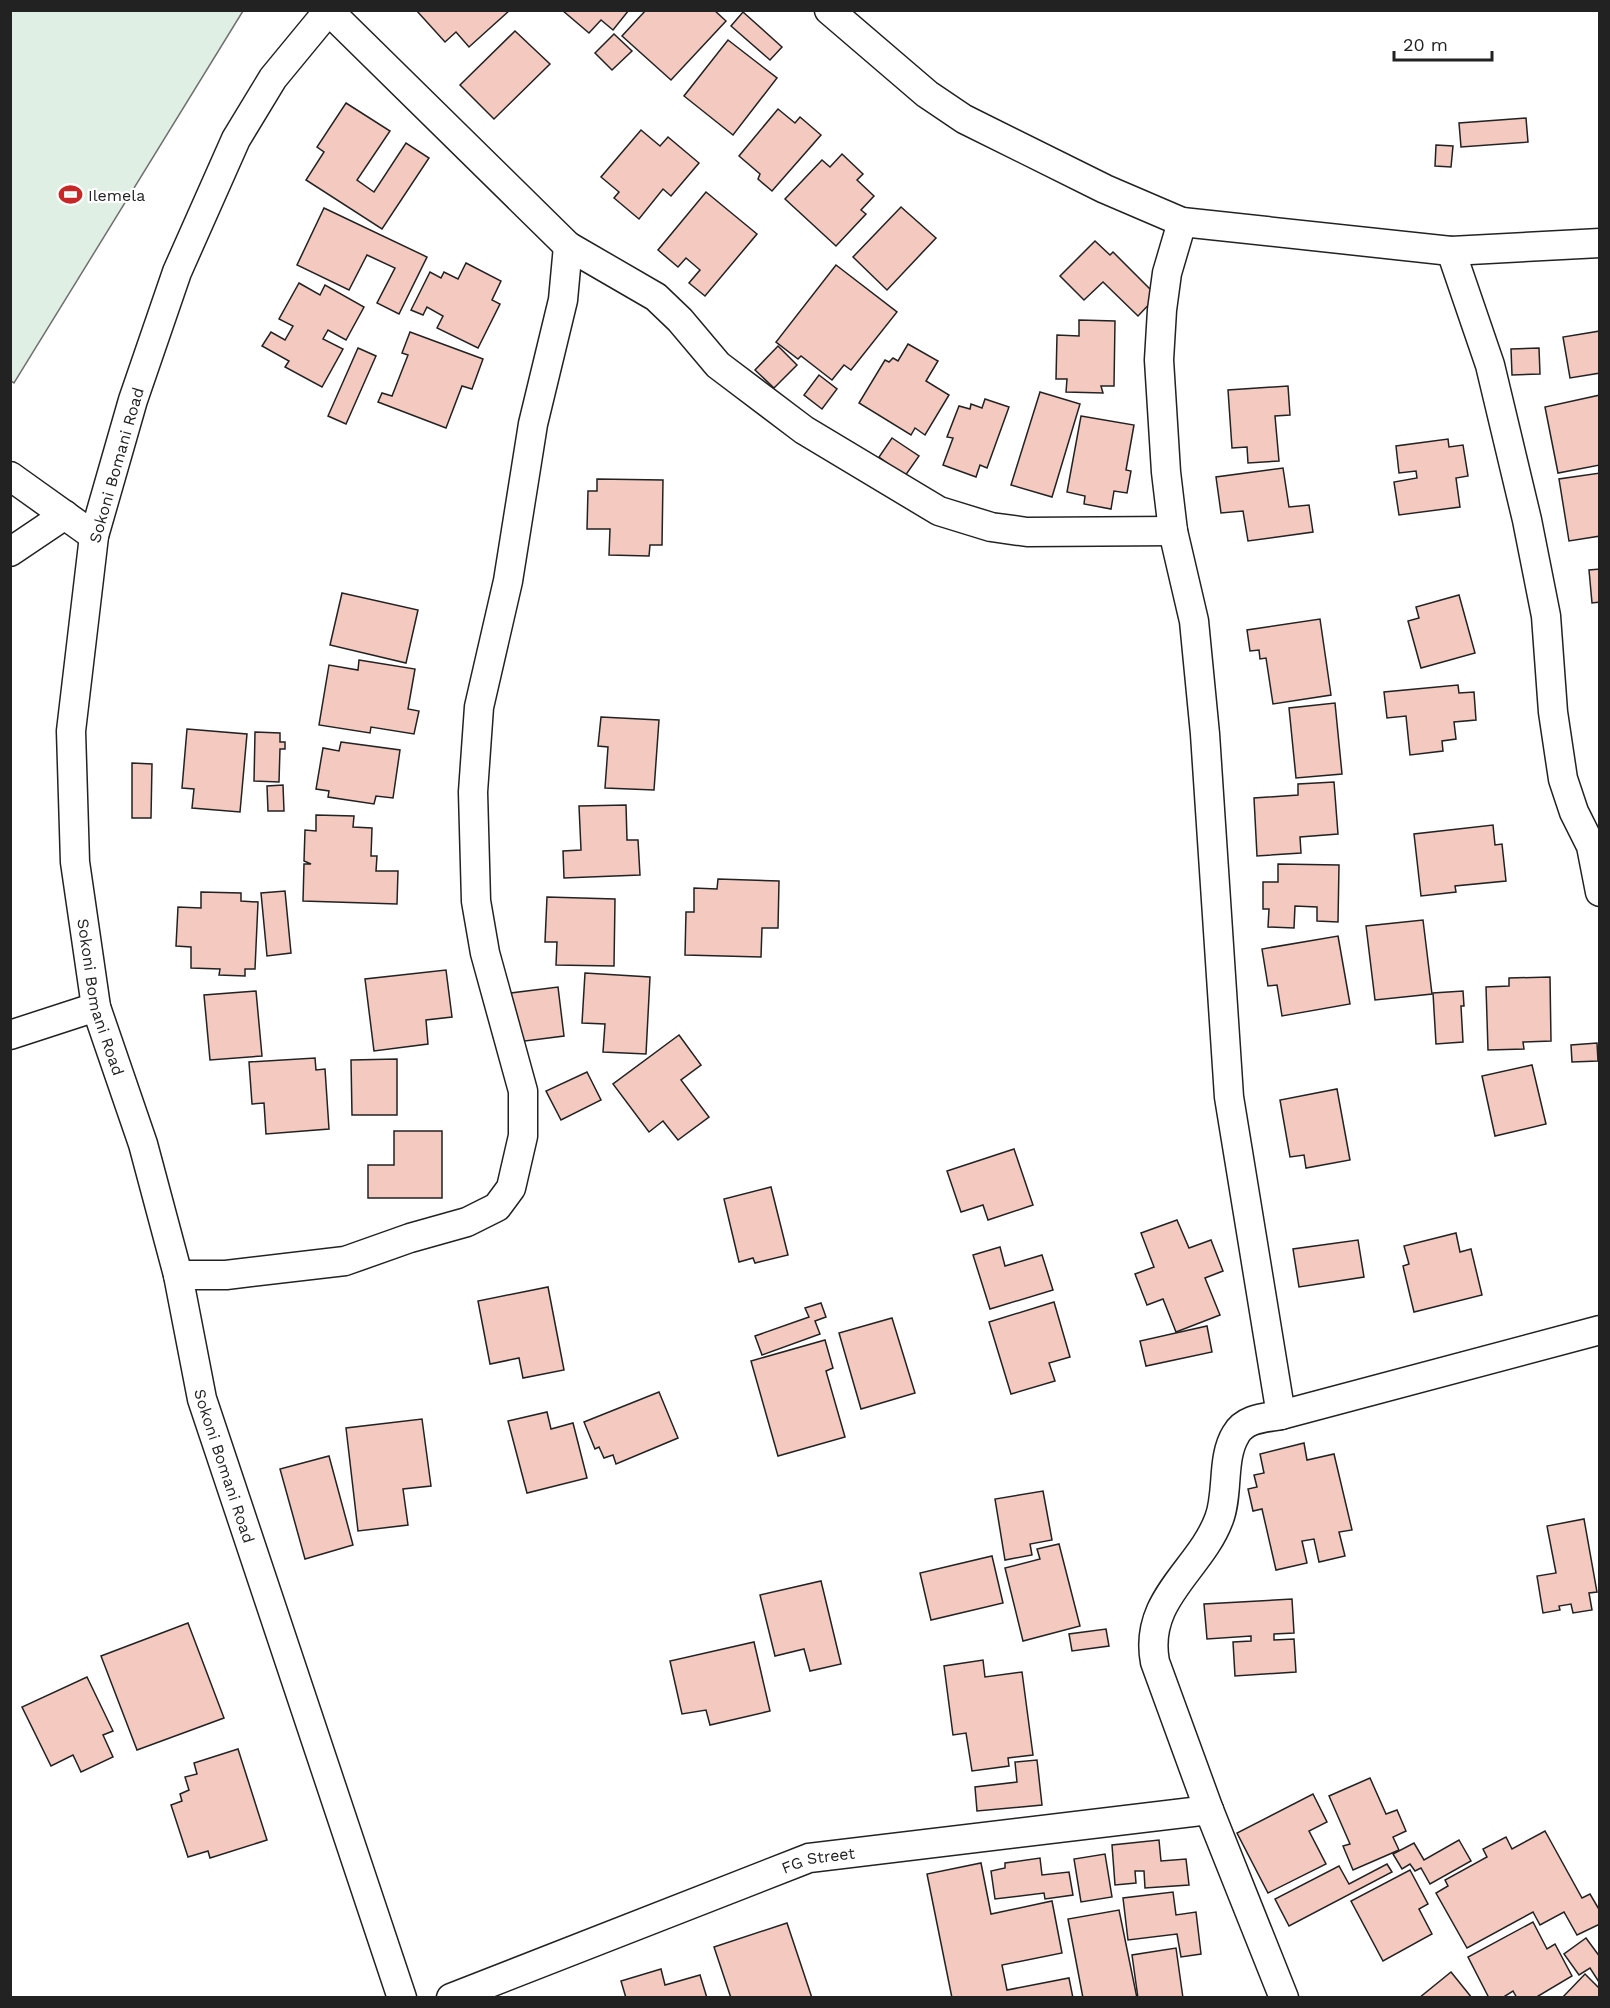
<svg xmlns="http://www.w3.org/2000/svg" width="1610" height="2008" font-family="'Work Sans',sans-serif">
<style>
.green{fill:#e0efe3;stroke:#6f6f6f;stroke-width:1.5}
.building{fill:#f3c9c0;stroke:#222;stroke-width:1.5}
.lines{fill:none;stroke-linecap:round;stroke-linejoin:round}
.minor-casing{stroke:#222;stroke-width:31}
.minor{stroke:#fff;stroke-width:28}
.labels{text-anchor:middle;stroke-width:4.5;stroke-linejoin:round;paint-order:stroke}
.poi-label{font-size:16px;fill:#222;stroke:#fff;text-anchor:start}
.street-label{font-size:16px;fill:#222;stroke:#fff}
</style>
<rect width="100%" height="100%" fill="#fff"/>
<path class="green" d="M10 11H243L14 383 10 380Z"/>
<g class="building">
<path d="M416 10H510L469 47 456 32 445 42Z"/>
<path d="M562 10H629L613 30 601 20 589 33Z"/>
<path d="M646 10H714L726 21 671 80 622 36Z"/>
<path d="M743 12 782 47 770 60 731 26Z"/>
<path d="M515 31 550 64 494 119 460 85Z"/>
<path d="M614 34 632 51 612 70 595 53Z"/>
<path d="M728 40 777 78 733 135 684 96Z"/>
<path d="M346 103 390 131 357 180 374 192 406 143 429 158 382 229 306 180 324 152 317 147Z"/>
<path d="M778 109 795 123 800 117 821 135 772 191 758 179 760 174 739 156Z"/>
<path d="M1526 118 1528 142 1461 147 1459 123Z"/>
<path d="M641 130 660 146 668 137 699 163 671 196 663 189 639 219 614 198 619 192 601 177Z"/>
<path d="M1436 145 1453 146 1451 167 1435 166Z"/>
<path d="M842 154 863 174 857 180 874 196 861 210 866 214 836 246 785 199 822 160 830 167Z"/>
<path d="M706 192 757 234 705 296 689 283 700 270 686 258 678 267 658 250Z"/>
<path d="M901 207 936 238 887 290 853 257Z"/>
<path d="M324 208 427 257 399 314 377 303 395 268 367 255 349 290 297 265Z"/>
<path d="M1095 241 1110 255 1113 252 1157 296 1138 316 1103 282 1084 300 1060 276Z"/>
<path d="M466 263 501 281 492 300 500 304 478 348 437 328 443 316 427 307 423 315 411 310 430 272 441 278 444 272 458 279Z"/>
<path d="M836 265 897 312 851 370 844 365 832 380 801 356 798 359 776 342Z"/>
<path d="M299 283 320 295 325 285 364 307 346 340 328 330 323 339 343 349 322 387 285 367 289 361 262 346 271 332 285 340 293 326 279 319Z"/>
<path d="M1079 320 1115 321 1114 386H1101L1103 393 1066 392 1067 379H1056L1057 335 1079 336Z"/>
<path d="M1600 331V373L1570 378 1563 337Z"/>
<path d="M410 332 483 359 472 389 462 386 446 428 378 402 382 393 392 396 408 355 402 353Z"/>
<path d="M908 344 938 361 926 381 949 395 925 435 915 428 911 435 859 403 885 360 889 362 893 358 898 361Z"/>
<path d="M778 346 797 365 774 388 755 370Z"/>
<path d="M358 348 376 356 346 424 328 416Z"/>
<path d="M1539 348 1540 374 1512 375 1511 349Z"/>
<path d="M819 375 837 389 822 409 804 395Z"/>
<path d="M1288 386 1290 415 1275 416 1279 461 1248 463 1247 447 1232 448 1228 390Z"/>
<path d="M1040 392 1080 404 1052 497 1011 485Z"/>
<path d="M1600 395V465L1558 473 1545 407Z"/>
<path d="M985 399 1009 407 987 468 980 465 976 477 943 465 953 438 947 437 959 406 970 409 971 404 982 408Z"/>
<path d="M1081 416 1134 425 1126 470 1131 471 1127 493 1114 491 1111 509 1084 504 1085 496 1067 492Z"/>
<path d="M892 438 919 456 905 476 879 457Z"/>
<path d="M1448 439 1449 447 1463 445 1468 476 1456 478 1460 507 1399 515 1394 482 1417 478 1416 471 1399 473 1396 446Z"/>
<path d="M1283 468 1289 507 1309 505 1313 532 1248 541 1243 511 1221 513 1216 477Z"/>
<path d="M1600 473V536L1569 541 1559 479Z"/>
<path d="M597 479 663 480 662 545H650L649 556 609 555 610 529H587L588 491H597Z"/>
<path d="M1600 569V602L1592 603 1589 570Z"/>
<path d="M342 593 418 610 406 663 330 645Z"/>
<path d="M1459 595 1475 653 1421 668 1408 621 1419 618 1416 607Z"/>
<path d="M1320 619 1331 695 1273 704 1266 658 1260 659 1259 650 1250 651 1247 630Z"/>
<path d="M359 660 415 669 408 709 419 711 414 734 371 727 370 733 319 725 329 665 358 670Z"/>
<path d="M1458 685 1459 693 1474 692 1476 720 1454 722 1456 739 1442 741 1443 751 1410 755 1406 716 1387 718 1384 692Z"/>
<path d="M1335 703 1342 774 1296 778 1289 708Z"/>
<path d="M601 717 659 720 654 790 605 788 608 747 598 746Z"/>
<path d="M187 729 247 734 240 812 192 808 194 789 182 788Z"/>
<path d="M255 732 280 733V742H285V749H280L279 782 254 781Z"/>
<path d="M341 742 400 750 393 798 376 796 374 804 328 797 329 791 316 789 323 748 339 751Z"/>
<path d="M132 763 152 764 151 818H132Z"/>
<path d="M1334 782 1338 834 1300 837 1301 853 1257 856 1254 798 1298 795V784Z"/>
<path d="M283 785 284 811H268L267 786Z"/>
<path d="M626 805 627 840H638L640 875 564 878 563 851 581 850 579 806Z"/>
<path d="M316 815 354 816 353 827 372 828 371 856H377L376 871H398L397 904 303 901 304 864H311L304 861 305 830 316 831Z"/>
<path d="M1493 825 1495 845 1502 844 1506 881 1455 886 1456 892 1421 896 1414 834Z"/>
<path d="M1278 864 1339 865 1338 922 1317 921V907L1295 906 1294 928 1268 927 1269 909H1263V882H1278Z"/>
<path d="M718 879 779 881 778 928H762L761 957 685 955 686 912H694V888L717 889Z"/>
<path d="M285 891 291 953 267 956 261 893Z"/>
<path d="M201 892 241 893V901L258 902 255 969H245V976L219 975 220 969 191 968V947L176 946 178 907 201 908Z"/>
<path d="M547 897 615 899 614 966 556 965 557 942H545Z"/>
<path d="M1423 920 1432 994 1375 1000 1366 926Z"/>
<path d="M1338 936 1350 1004 1282 1016 1277 985 1268 986 1262 949Z"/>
<path d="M446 970 452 1017 426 1020 428 1044 374 1051 365 979Z"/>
<path d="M585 973 650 977 646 1054 603 1052 605 1024 582 1023Z"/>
<path d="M1550 977 1551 1041 1523 1042 1524 1049 1488 1050 1486 987 1509 986V978Z"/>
<path d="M558 987 564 1036 517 1042 511 993Z"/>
<path d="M256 991 262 1056 210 1060 204 995Z"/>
<path d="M1463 991 1464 1006H1461L1463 1042 1436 1044 1433 993Z"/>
<path d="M679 1035 701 1065 681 1080 709 1117 678 1140 663 1121 649 1132 613 1084Z"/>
<path d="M1597 1043 1598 1061 1572 1062 1571 1045Z"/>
<path d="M315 1058 316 1070 325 1069 329 1129 266 1134 264 1103 252 1104 249 1062Z"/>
<path d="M397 1059V1115H352L351 1060Z"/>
<path d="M1532 1065 1546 1124 1495 1136 1482 1076Z"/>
<path d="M587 1072 601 1100 561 1120 546 1091Z"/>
<path d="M1337 1089 1350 1160 1306 1168 1304 1155 1290 1157 1280 1100Z"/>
<path d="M394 1131H442V1198H368V1165H394Z"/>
<path d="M1014 1149 1033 1205 988 1220 983 1205 961 1212 947 1171Z"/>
<path d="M771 1187 788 1255 755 1263 753 1258 739 1262 724 1199Z"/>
<path d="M1177 1220 1189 1248 1211 1240 1223 1271 1205 1278 1220 1315 1176 1332 1163 1299 1147 1305 1135 1274 1154 1267 1141 1233Z"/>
<path d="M1456 1233 1460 1252 1471 1249 1482 1295 1414 1312 1403 1266 1409 1264 1404 1246Z"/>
<path d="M1358 1240 1364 1277 1299 1287 1293 1249Z"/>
<path d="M1000 1247 1005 1266 1042 1255 1053 1290 990 1309 973 1255Z"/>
<path d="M548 1287 564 1370 523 1378 519 1358 490 1364 478 1301Z"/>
<path d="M1054 1302 1070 1357 1049 1363 1055 1381 1011 1394 989 1322Z"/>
<path d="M821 1303 826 1317 815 1321 820 1334 762 1355 755 1336 809 1317 805 1308Z"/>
<path d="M892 1318 915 1393 861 1409 839 1333Z"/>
<path d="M1207 1326 1212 1352 1146 1366 1140 1341Z"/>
<path d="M825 1340 833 1368 826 1371 845 1437 778 1456 751 1361Z"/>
<path d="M659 1392 678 1438 616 1464 613 1455 604 1458 599 1447 595 1449 584 1422Z"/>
<path d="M547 1412 551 1429 573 1423 587 1478 527 1493 508 1421Z"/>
<path d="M422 1419 431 1486 403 1489 408 1525 358 1531 346 1428Z"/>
<path d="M1304 1443 1307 1460 1334 1454 1352 1530 1339 1532 1345 1556 1319 1562 1314 1539 1302 1541 1307 1563 1276 1570 1262 1509 1253 1511 1248 1489 1257 1487 1254 1475 1264 1473 1260 1454Z"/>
<path d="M329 1456 353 1545 305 1559 280 1469Z"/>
<path d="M1043 1491 1052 1540 1030 1544 1032 1555 1005 1560 995 1499Z"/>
<path d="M1584 1519 1597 1592 1589 1593 1592 1610 1573 1613 1571 1604 1559 1606 1560 1610 1543 1613 1537 1576 1556 1573 1547 1526Z"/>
<path d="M1059 1544 1080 1626 1023 1641 1005 1568 1040 1559 1037 1549Z"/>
<path d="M992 1556 1003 1603 931 1620 920 1573Z"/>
<path d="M821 1581 841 1664 810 1671 804 1649 775 1656 760 1595Z"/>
<path d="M1292 1599 1294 1633 1274 1634V1640L1294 1639 1296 1672 1235 1676 1233 1642 1251 1641V1636L1207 1639 1204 1604Z"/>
<path d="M188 1623 224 1718 137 1750 101 1656Z"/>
<path d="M1106 1629 1109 1646 1072 1651 1069 1634Z"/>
<path d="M754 1642 770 1711 710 1725 706 1710 682 1714 670 1661Z"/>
<path d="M983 1660 985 1677 1022 1672 1033 1755 1008 1758 1009 1766 972 1771 966 1733 953 1735 944 1666Z"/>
<path d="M87 1677 113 1731 103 1735 113 1757 81 1772 73 1755 51 1766 22 1707Z"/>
<path d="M238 1749 267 1840 210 1858 208 1851 188 1857 171 1805 182 1801 180 1794 189 1790 185 1777 197 1774 194 1763Z"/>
<path d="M1037 1760 1042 1805 977 1811 975 1787 1017 1782 1015 1762Z"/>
<path d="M1370 1778 1386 1814 1397 1810 1406 1831 1393 1837 1399 1850 1353 1870 1343 1846 1350 1844 1329 1796Z"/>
<path d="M1313 1794 1327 1822 1309 1831 1326 1864 1268 1893 1237 1833Z"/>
<path d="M1545 1831 1582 1898 1590 1894 1600 1911V1924L1577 1935 1564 1912 1540 1925 1533 1912 1467 1948 1436 1893 1448 1886 1445 1880 1487 1857 1483 1849 1506 1837 1512 1849Z"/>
<path d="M1159 1840 1161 1861 1186 1859 1189 1885 1145 1888 1144 1871H1135L1136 1883 1115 1885 1112 1845Z"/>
<path d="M1459 1840 1471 1861 1430 1884 1421 1868 1415 1871 1410 1864 1402 1869 1393 1854 1414 1843 1424 1860Z"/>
<path d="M1105 1854 1112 1897 1081 1902 1074 1859Z"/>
<path d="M1040 1858 1042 1875 1069 1872 1073 1895 1045 1899 1044 1893 995 1899 991 1871 1005 1868V1863Z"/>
<path d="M981 1863 991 1914 1052 1901 1062 1953 1002 1965 1007 1990 1069 1978 1073 1998H952L927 1874Z"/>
<path d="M1387 1864 1392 1872 1289 1926 1275 1899 1339 1866 1349 1884Z"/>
<path d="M1410 1870 1428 1904 1419 1909 1432 1934 1383 1961 1351 1901Z"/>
<path d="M1173 1892 1176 1915 1196 1912 1201 1954 1181 1957 1177 1934 1128 1940 1123 1898Z"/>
<path d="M1119 1910 1137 1998H1083L1068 1919Z"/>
<path d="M1533 1922 1547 1949 1555 1944 1572 1976 1535 1998H1517L1513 1991 1502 1998H1489L1468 1957Z"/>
<path d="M787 1923 812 1998H731L714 1947Z"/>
<path d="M1586 1938 1600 1957 1599 1982 1590 1968 1579 1975 1564 1954Z"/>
<path d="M1176 1948 1183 1998H1138L1132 1955Z"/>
<path d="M661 1969 665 1985 700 1975 707 1998H626L621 1981Z"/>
<path d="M1451 1972 1472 1998H1419Z"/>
<path d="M1585 1974 1600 1989V1998H1562Z"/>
</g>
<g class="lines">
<defs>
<g id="minor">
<path id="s1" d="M329 10 273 78 236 139 177 272 133 400 94 536 71 731 75 862 96 1007 143 1144 178 1275 202 1399 402 1998"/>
<path d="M829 10 927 94 964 119 1105 189 1182 222 1451 251 1600 243"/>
<path d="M329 11 568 246 656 297 680 320 718 365 804 430 939 511 991 527 1027 532 1173 531"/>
<path d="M1182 222 1167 273 1162 310 1159 360 1166 472 1173 531 1194 621 1205 734 1229 1097 1281 1415"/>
<path d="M1451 251 1490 365 1527 520 1546 616 1553 712 1563 779 1574 812 1591 846 1600 892"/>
<path d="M10 476 94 536"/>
<path d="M10 552 65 515"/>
<path d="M10 1035 96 1007"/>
<path d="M178 1275H226L345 1261 410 1238 467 1222 497 1207 511 1188 523 1136V1091L485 953 476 901 473 792 479 707 508 581 533 424 563 300 568 246"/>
<path id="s2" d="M451 1998 809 1858 1209 1810"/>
<path d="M1284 1998 1209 1810 1155 1662C1143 1599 1200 1570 1219 1519 1229 1493 1221 1458 1236 1434 1245 1418 1265 1418 1281 1415L1600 1330"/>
</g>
</defs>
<use href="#minor" class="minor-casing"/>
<use href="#minor" class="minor"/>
</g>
<defs>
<symbol id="stadium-bare" viewBox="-9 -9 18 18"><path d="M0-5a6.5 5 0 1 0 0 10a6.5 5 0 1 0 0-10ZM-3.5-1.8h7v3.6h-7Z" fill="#c62828" stroke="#fff" stroke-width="2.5" paint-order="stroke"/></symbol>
</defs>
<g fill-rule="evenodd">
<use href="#stadium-bare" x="54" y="178" width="33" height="33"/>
</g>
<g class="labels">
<g class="poi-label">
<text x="88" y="201">Ilemela</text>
</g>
<g class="street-label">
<text transform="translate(116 465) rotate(-74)" y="6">Sokoni Bomani Road</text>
<text dy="6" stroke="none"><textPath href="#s1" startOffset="1047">Sokoni Bomani Road</textPath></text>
<text dy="6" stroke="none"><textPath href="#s1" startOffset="1533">Sokoni Bomani Road</textPath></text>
<text dy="6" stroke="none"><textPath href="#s2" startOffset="393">FG Street</textPath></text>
</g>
</g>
<rect width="1610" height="2008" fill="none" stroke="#222222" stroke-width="24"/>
<path d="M1394 51v9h98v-9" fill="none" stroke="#222222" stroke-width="3"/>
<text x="1403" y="51" font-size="18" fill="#222222" stroke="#ffffff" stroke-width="4.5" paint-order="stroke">20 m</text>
</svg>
